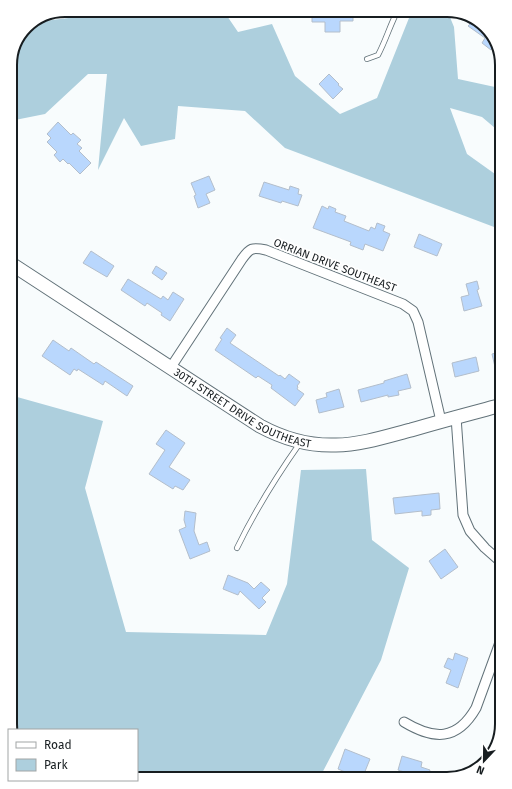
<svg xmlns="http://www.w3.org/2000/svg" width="512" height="789" font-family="'Fira Sans',sans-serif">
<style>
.green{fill:#adcfdd}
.building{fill:#b9d7fd;stroke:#b3becb}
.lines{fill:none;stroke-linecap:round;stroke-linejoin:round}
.lane-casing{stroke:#627279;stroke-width:6}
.street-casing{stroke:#627279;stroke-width:11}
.secondary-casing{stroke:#627279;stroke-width:15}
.lane{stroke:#fff;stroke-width:4.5}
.street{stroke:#fff;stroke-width:9}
.secondary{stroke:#fff;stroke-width:13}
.labels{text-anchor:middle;stroke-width:3.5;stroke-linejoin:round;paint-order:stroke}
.street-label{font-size:11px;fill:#171d20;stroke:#fff}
.rim{fill:none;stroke:#171d20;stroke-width:2}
</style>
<rect width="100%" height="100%" fill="#f8fcfd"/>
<g class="green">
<path d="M111 10H223L238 32 272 24 295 76 340 114 377 98 411 13 415 10H447L454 27 458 79 495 87 502 104V134L482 117 450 108 467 154 502 179V230L285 148 245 111 178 106 175 139 141 146 124 118 98 170 107 74H88L45 114 10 121V61L26 26 36 22 109 13Z"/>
<path d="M10 395 103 421 85 488 126 632 266 635 287 584 301 470 366 469 372 540 409 568 381 660 319 779H137V730H12L10 724Z"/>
</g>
<g class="building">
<path d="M312 10H353V21H340V32H325V22H312Z"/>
<path d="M454 11 475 17 495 38 497 46 494 44 491 50 482 43 485 38 468 26 470 24 453 12Z"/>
<path d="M329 74 339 84 338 85 343 89 333 99 319 84Z"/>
<path d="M58 122 71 135 73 133 81 140 77 144 82 148 79 151 91 163 80 174 69 163 68 164 63 159 60 162 54 155 57 152 47 142 51 138 47 134Z"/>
<path d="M209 176 215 190 206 194 210 203 198 208 194 196 196 195 191 183Z"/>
<path d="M264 182 289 190 290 186 299 189 298 194 302 195 298 206 282 201 281 203 259 196Z"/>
<path d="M322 206 328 209 329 206 336 209 335 212 346 216 344 221 369 231 371 227 375 229 377 223 385 226 383 231 390 234 383 251 365 244 363 250 350 245 351 242 313 228Z"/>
<path d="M419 234 442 244 437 256 414 247Z"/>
<path d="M91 251 114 266 107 277 83 263Z"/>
<path d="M156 266 167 273 162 280 152 273Z"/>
<path d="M128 279 161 299 163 296 168 300 173 292 184 299 170 321 161 315 162 313 147 303 145 306 121 290Z"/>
<path d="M477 281 479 289 477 290 482 306 464 311 461 297 469 295 466 284Z"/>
<path d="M227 328 236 335 230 343 279 376 280 375 285 379 289 374 300 382 297 386 298 387 297 389 304 394 295 406 271 388 272 385 258 376 256 378 215 350 222 339 220 338Z"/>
<path d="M53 340 69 351 71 348 94 364 96 362 133 386 127 396 105 381 103 385 78 369 77 371 74 369 70 375 42 356Z"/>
<path d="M502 351V365L495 367 492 354Z"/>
<path d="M476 357 479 371 455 377 452 363Z"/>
<path d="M407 374 411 388 398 391 399 395 388 397V395L361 402 358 390 384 383V381Z"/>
<path d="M339 389 344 407 319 413 316 400 327 397 326 393Z"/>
<path d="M166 430 185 443 169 467 190 480 183 490 175 486 173 489 149 474 165 450 156 444Z"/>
<path d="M439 493 440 509 431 510V515L422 516V511L395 514 393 498Z"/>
<path d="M185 511 196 513 194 531 199 545 207 542 210 551 190 559 179 530 186 527 184 520Z"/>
<path d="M445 549 458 567 441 579 429 561Z"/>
<path d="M228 575 248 583 254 589 261 582 270 590 262 598 266 602 259 609 240 591 238 595 223 589Z"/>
<path d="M455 653 468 658 458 688 446 683 451 670 444 667 448 658 453 660Z"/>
<path d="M345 749 370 759 362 779 338 769Z"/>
<path d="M402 756 422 762 421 767 430 770 427 779H416L417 776 398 770Z"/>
</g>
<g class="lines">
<defs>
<g id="lane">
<path d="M367 59 378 55C386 40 390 25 398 10"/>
<path d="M237 548C255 511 276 477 300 443"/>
</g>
<g id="street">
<path d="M171 367 242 259C250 248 252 247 266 250L403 304 413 311 418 322 441 421"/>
<path d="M456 417 463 515 470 531 485 548 502 563"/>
<path d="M404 722C434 740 457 741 476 708L502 637"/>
</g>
<g id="secondary">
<path id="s1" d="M10 263 260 426C284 439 309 446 336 445 360 445 388 436 411 430 441 421 472 413 502 405"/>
</g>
</defs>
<use href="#lane" class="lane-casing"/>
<use href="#street" class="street-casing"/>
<use href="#secondary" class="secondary-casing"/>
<use href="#lane" class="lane"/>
<use href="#street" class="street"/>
<use href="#secondary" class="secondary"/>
</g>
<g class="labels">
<g class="street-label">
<text transform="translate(335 265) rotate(21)" y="4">ORRIAN DRIVE SOUTHEAST</text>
<text dy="4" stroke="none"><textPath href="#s1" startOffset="275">30TH STREET DRIVE SOUTHEAST</textPath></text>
</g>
</g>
<path d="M0 0H512V789H0ZM65 17H447A48 48 0 0 1 495 65V724A48 48 0 0 1 447 772H65A48 48 0 0 1 17 724V65A48 48 0 0 1 65 17Z" fill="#fff" fill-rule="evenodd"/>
<path class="rim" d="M65 17H447A48 48 0 0 1 495 65V724A48 48 0 0 1 447 772H65A48 48 0 0 1 17 724V65A48 48 0 0 1 65 17Z"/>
<rect x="8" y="729" width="130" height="52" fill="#ffffff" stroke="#a2a5a6"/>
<rect x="16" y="742" width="20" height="6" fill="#ffffff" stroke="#a2a5a6"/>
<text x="44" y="749" font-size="12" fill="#171d20">Road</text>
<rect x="16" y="759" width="20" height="12" fill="#adcfdd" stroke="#a2a5a6"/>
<text x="44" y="769" font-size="12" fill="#171d20">Park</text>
<g transform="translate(484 761) rotate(202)" stroke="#ffffff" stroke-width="3" paint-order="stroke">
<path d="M0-3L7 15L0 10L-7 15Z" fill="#171d20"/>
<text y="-6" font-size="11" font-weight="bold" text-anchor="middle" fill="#171d20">N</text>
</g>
</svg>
